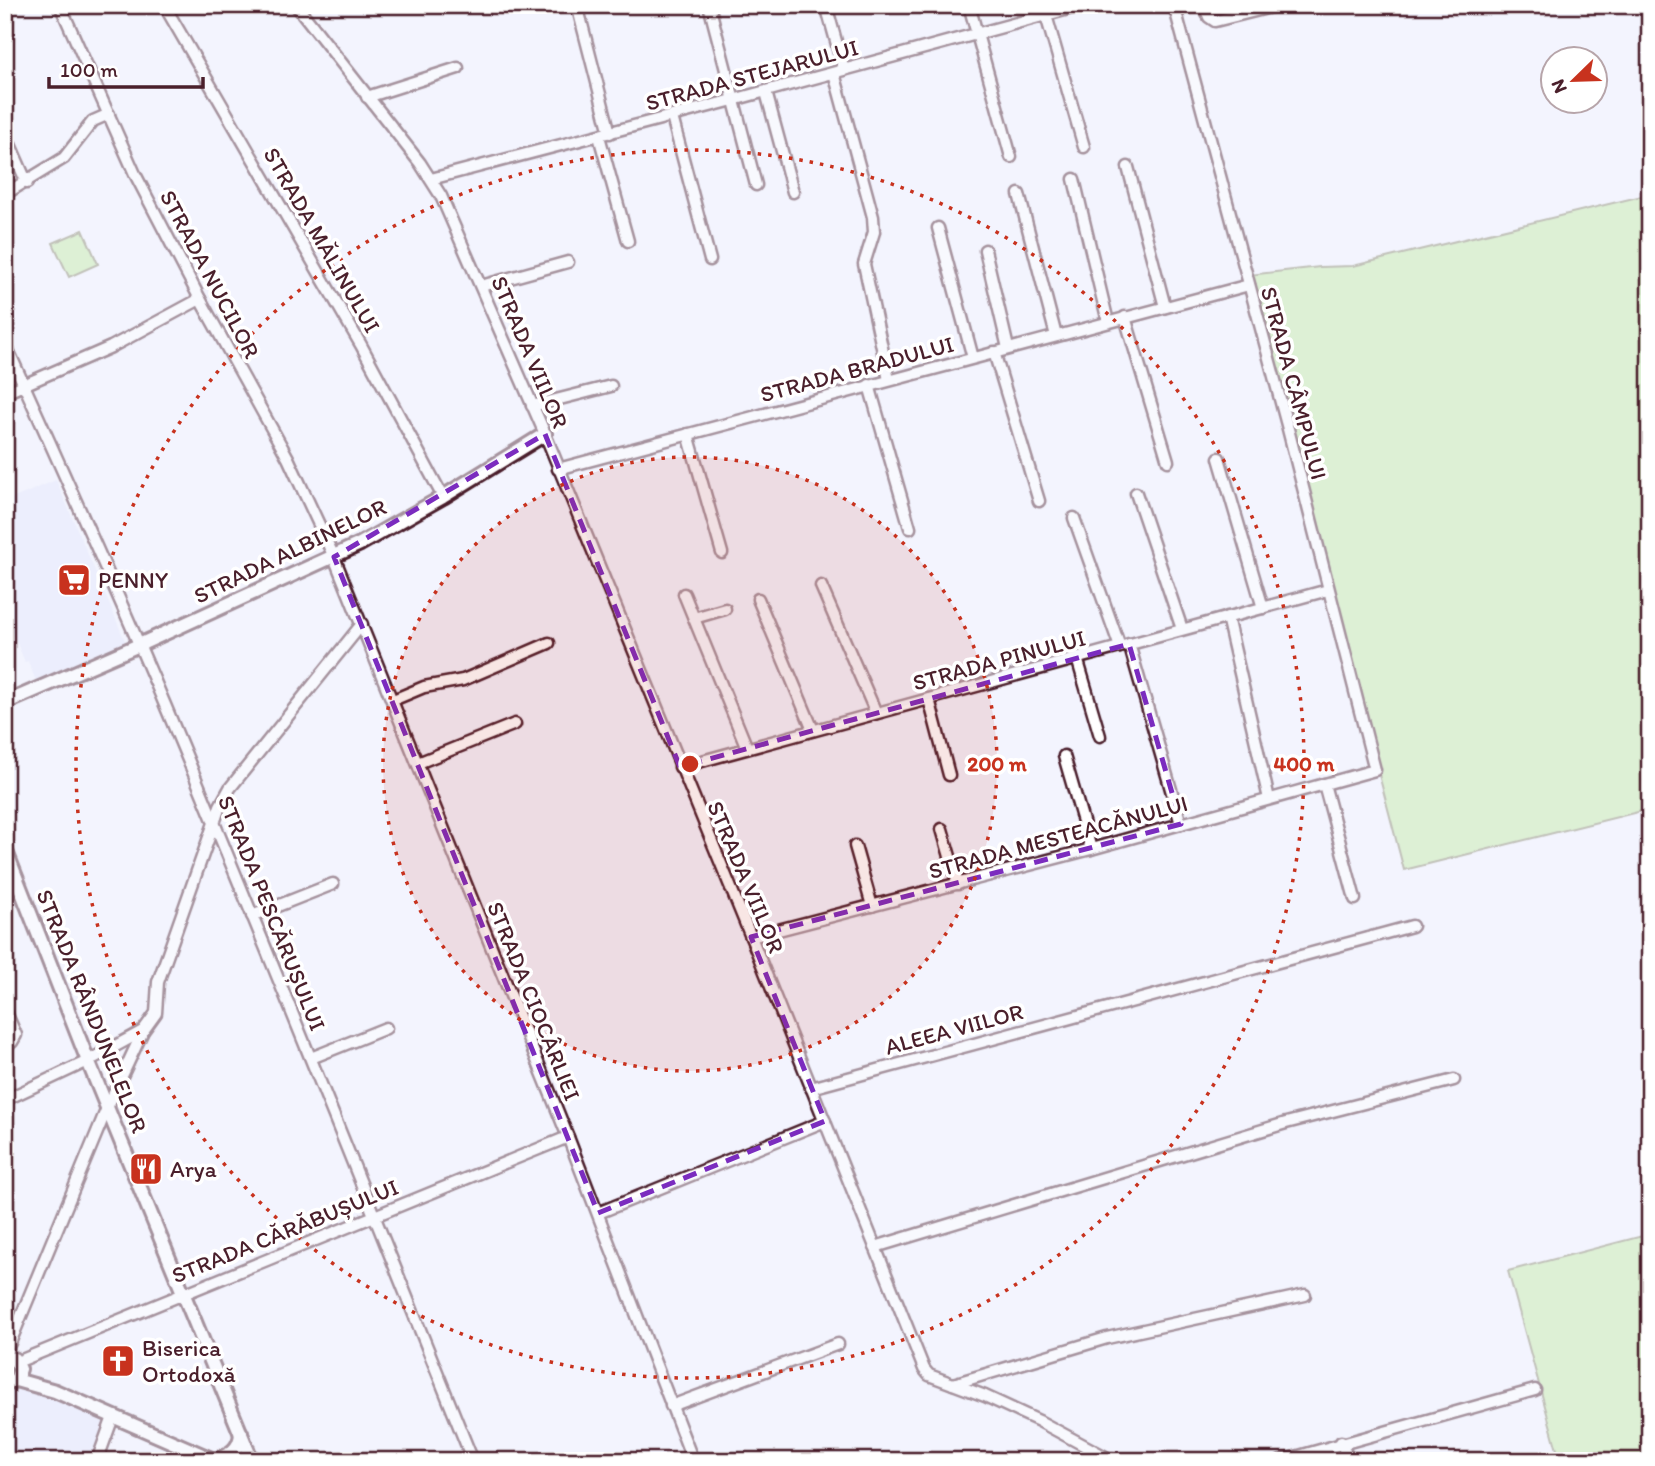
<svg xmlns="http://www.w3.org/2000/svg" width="1655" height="1466" font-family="Itim,sans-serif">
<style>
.built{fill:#e4e6fc}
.green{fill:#c3eaa5;stroke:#868468;stroke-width:2}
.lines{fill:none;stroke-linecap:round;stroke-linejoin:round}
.minor-casing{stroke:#4a1f2b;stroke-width:15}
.tertiary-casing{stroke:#4a1f2b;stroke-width:18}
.minor{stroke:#fff;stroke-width:10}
.tertiary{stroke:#fff;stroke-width:12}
.marked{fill:none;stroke:#7b2cbf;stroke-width:5;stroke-dasharray:14 9;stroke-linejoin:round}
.ring{fill:none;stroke:#c8321e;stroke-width:3.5;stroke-dasharray:3.5 7}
.labels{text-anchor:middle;stroke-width:7;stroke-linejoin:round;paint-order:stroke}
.street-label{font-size:23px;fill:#4a1f2b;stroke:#fff}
.poi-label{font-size:23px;fill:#4a1f2b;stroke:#fff;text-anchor:start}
.centre{fill:#c8321e;stroke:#fff;stroke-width:3.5}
.ring-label{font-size:21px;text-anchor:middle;font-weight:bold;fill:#c8321e;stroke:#fff;stroke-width:7;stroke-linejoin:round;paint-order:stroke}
</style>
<rect width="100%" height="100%" fill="#f3f4fe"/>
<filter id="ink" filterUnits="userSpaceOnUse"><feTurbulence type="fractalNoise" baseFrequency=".0143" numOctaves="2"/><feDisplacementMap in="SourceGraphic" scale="14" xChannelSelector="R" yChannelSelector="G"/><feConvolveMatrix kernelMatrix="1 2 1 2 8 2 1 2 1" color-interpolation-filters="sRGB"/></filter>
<g filter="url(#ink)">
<g class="built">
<path d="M56 480 126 643 36 681 28 661 25 662 5 615V502Z"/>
<path d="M5 1374 107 1414 89 1461H5Z"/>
</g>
<g class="green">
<path d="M1650 194V809L1404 870 1248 275 1320 267 1353 266Z"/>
<path d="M83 230 98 264 69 277 53 243Z"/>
<path d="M1650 1234V1461H1560L1508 1271Z"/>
</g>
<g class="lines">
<defs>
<g id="minor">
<path d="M60 5 135 174 200 299 288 458 334 557 568 1137 693 1461"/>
<path d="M164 5 361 345 443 497"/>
<path d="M296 5 420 163 441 196 545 434 751 937 924 1369 929 1375 985 1396 1039 1421 1113 1461"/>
<path d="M577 5 610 133"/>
<path d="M709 5 756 185"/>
<path d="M826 5 844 70"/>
<path d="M969 5 1011 157"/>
<path d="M1043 5 1084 147"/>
<path d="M1204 5 1209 17 1215 21 1279 5"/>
<path d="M834 73 873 217 874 232 864 264 889 380"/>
<path d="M766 92 793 192"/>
<path d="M367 97 458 68"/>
<path d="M672 117 710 260"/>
<path d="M5 133 27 183"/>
<path d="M599 136 628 241"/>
<path d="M1128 167 1165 307"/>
<path d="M431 179 733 100 1083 5"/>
<path d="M1074 179 1108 322"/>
<path d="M5 194 64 158 93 121 109 114"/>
<path d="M1019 194 1056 336"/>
<path d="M938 228 973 358"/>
<path d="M985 250 1008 348"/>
<path d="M481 286 568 262"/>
<path d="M1125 317 1168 461"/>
<path d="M5 343C59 463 114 584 165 705 271 956 371 1209 473 1461"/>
<path d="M994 352 1039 501"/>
<path d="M869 385 910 528"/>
<path d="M5 393 111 347 200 299"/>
<path d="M532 406 611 386"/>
<path d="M688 434 722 553"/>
<path d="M1219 458 1263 608"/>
<path d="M558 469 1249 285"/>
<path d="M1136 493 1182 629"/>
<path d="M1074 518 1120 647"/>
<path d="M821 586 876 713"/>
<path d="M684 594 747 748"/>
<path d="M758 599 813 730"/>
<path d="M1227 617 1269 799"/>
<path d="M694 618 725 609"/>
<path d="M1129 644 1181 824"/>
<path d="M1077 658 1100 736"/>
<path d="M929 699 949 775"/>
<path d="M393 700 424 687 463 680 549 643"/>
<path d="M1064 756 1091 849"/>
<path d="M418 763 515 724"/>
<path d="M680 767 1328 590"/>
<path d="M1324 784 1355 899"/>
<path d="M942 829 958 884"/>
<path d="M855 846 872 906"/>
<path d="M252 916 333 884"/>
<path d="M751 937 1091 849 1375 770 1287 425 1174 5"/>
<path d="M5 1010 16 1035 12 1042 5 1046"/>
<path d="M311 1058 386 1028"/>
<path d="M811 1088 1412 926"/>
<path d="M5 1100 88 1061 143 1031"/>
<path d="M598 1213 825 1121"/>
<path d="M875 1247 1286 1123 1454 1080"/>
<path d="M5 1355 107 1108 143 1031 156 1013 158 982 220 806 230 788 362 624"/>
<path d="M17 1362 568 1137"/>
<path d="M953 1384 1107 1338 1305 1295"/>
<path d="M671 1406 838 1344"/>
<path d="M1341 1442 1349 1461"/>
<path d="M97 1461 113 1417"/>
<path d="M1281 1461 1535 1390"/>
</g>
<g id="tertiary">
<path d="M5 703 139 645 360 544 443 497 545 434"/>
<path d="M5 849 88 1061 252 1461"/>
<path d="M5 1358 14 1359 20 1369 16 1380 5 1383"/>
<path d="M16 1380 55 1391 216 1461"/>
<path d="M215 1460C229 1455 240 1450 241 1433"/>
</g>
</defs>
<use href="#minor" class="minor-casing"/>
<use href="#tertiary" class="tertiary-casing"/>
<use href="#minor" class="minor"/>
<use href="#tertiary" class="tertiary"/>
</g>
</g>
<path d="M0 0H1655V1466H0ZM545 434 680 767 1129 644 1181 824 751 937 825 1121 598 1213 334 557Z" fill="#f3f4fe" fill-opacity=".55" fill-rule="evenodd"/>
<path class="marked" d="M545 434 680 767 1129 644 1181 824 751 937 825 1121 598 1213 334 557Z"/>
<circle cx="690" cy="764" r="307" fill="#c8321e" fill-opacity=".12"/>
<g class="ring">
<circle cx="690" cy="764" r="307"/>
<circle cx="690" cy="764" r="614"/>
</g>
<defs>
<symbol id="supermarket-square" viewBox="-11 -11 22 22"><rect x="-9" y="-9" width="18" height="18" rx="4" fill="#c8321e" stroke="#fff"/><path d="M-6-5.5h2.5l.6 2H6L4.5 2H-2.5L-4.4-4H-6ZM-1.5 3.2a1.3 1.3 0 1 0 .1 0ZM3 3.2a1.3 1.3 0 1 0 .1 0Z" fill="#fff"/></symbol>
<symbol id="restaurant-square" viewBox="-11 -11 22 22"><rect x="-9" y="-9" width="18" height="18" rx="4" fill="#c8321e" stroke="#fff"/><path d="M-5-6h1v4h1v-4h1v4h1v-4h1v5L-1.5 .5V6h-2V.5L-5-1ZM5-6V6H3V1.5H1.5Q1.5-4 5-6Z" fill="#fff"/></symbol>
<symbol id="church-square" viewBox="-11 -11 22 22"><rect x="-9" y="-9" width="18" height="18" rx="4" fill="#c8321e" stroke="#fff"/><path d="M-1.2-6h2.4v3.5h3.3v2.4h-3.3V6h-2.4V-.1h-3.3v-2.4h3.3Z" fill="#fff"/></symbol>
</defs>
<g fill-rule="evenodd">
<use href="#supermarket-square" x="55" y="561" width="38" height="38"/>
<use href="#restaurant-square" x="127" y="1150" width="38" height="38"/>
<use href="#church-square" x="99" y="1342" width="38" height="38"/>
</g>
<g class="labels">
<g class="street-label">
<text transform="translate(752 75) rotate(-15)" y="8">STRADA STEJARULUI</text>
<text transform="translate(322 240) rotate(60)" y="8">STRADA MĂLINULUI</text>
<text transform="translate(210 274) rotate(62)" y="8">STRADA NUCILOR</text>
<text transform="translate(530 352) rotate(67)" y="8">STRADA VIILOR</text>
<text transform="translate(857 369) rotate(-15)" y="8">STRADA BRADULUI</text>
<text transform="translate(1294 383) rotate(75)" y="8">STRADA CÂMPULUI</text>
<text transform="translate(290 551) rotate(-26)" y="8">STRADA ALBINELOR</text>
<text transform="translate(999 660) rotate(-15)" y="8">STRADA PINULUI</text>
<text transform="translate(1058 837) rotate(-15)" y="8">STRADA MESTEACĂNULUI</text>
<text transform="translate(746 877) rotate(67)" y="8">STRADA VIILOR</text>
<text transform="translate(272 913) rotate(68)" y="8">STRADA PESCĂRUȘULUI</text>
<text transform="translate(534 1001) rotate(68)" y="8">STRADA CIOCÂRLIEI</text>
<text transform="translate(92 1011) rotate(68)" y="8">STRADA RÂNDUNELELOR</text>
<text transform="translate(954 1029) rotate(-15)" y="8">ALEEA VIILOR</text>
<text transform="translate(285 1231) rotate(-22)" y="8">STRADA CĂRĂBUȘULUI</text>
</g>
<g class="poi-label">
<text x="98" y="588">PENNY</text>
<text x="170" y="1177">Arya</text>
<text x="142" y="1356">Biserica<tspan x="142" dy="26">Ortodoxă</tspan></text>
</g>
</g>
<circle cx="690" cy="764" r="10" class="centre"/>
<g class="ring-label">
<text x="997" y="771">200 m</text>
<text x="1304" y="771">400 m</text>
</g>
<rect width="1655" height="1466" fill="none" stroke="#fff" stroke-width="28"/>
<rect x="14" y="14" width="1627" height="1438" fill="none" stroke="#4a1f2b" stroke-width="2.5" filter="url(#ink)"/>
<g transform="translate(1574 80) rotate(247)"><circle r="33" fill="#ffffff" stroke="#b7a5aa" stroke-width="2"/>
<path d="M0-5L12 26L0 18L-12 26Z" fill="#c8321e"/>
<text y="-10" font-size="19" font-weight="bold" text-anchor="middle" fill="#4a1f2b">N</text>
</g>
<path d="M49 77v10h154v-10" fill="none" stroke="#4a1f2b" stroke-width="3.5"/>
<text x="60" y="77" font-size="21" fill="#4a1f2b" stroke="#ffffff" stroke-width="5" paint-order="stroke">100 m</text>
</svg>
